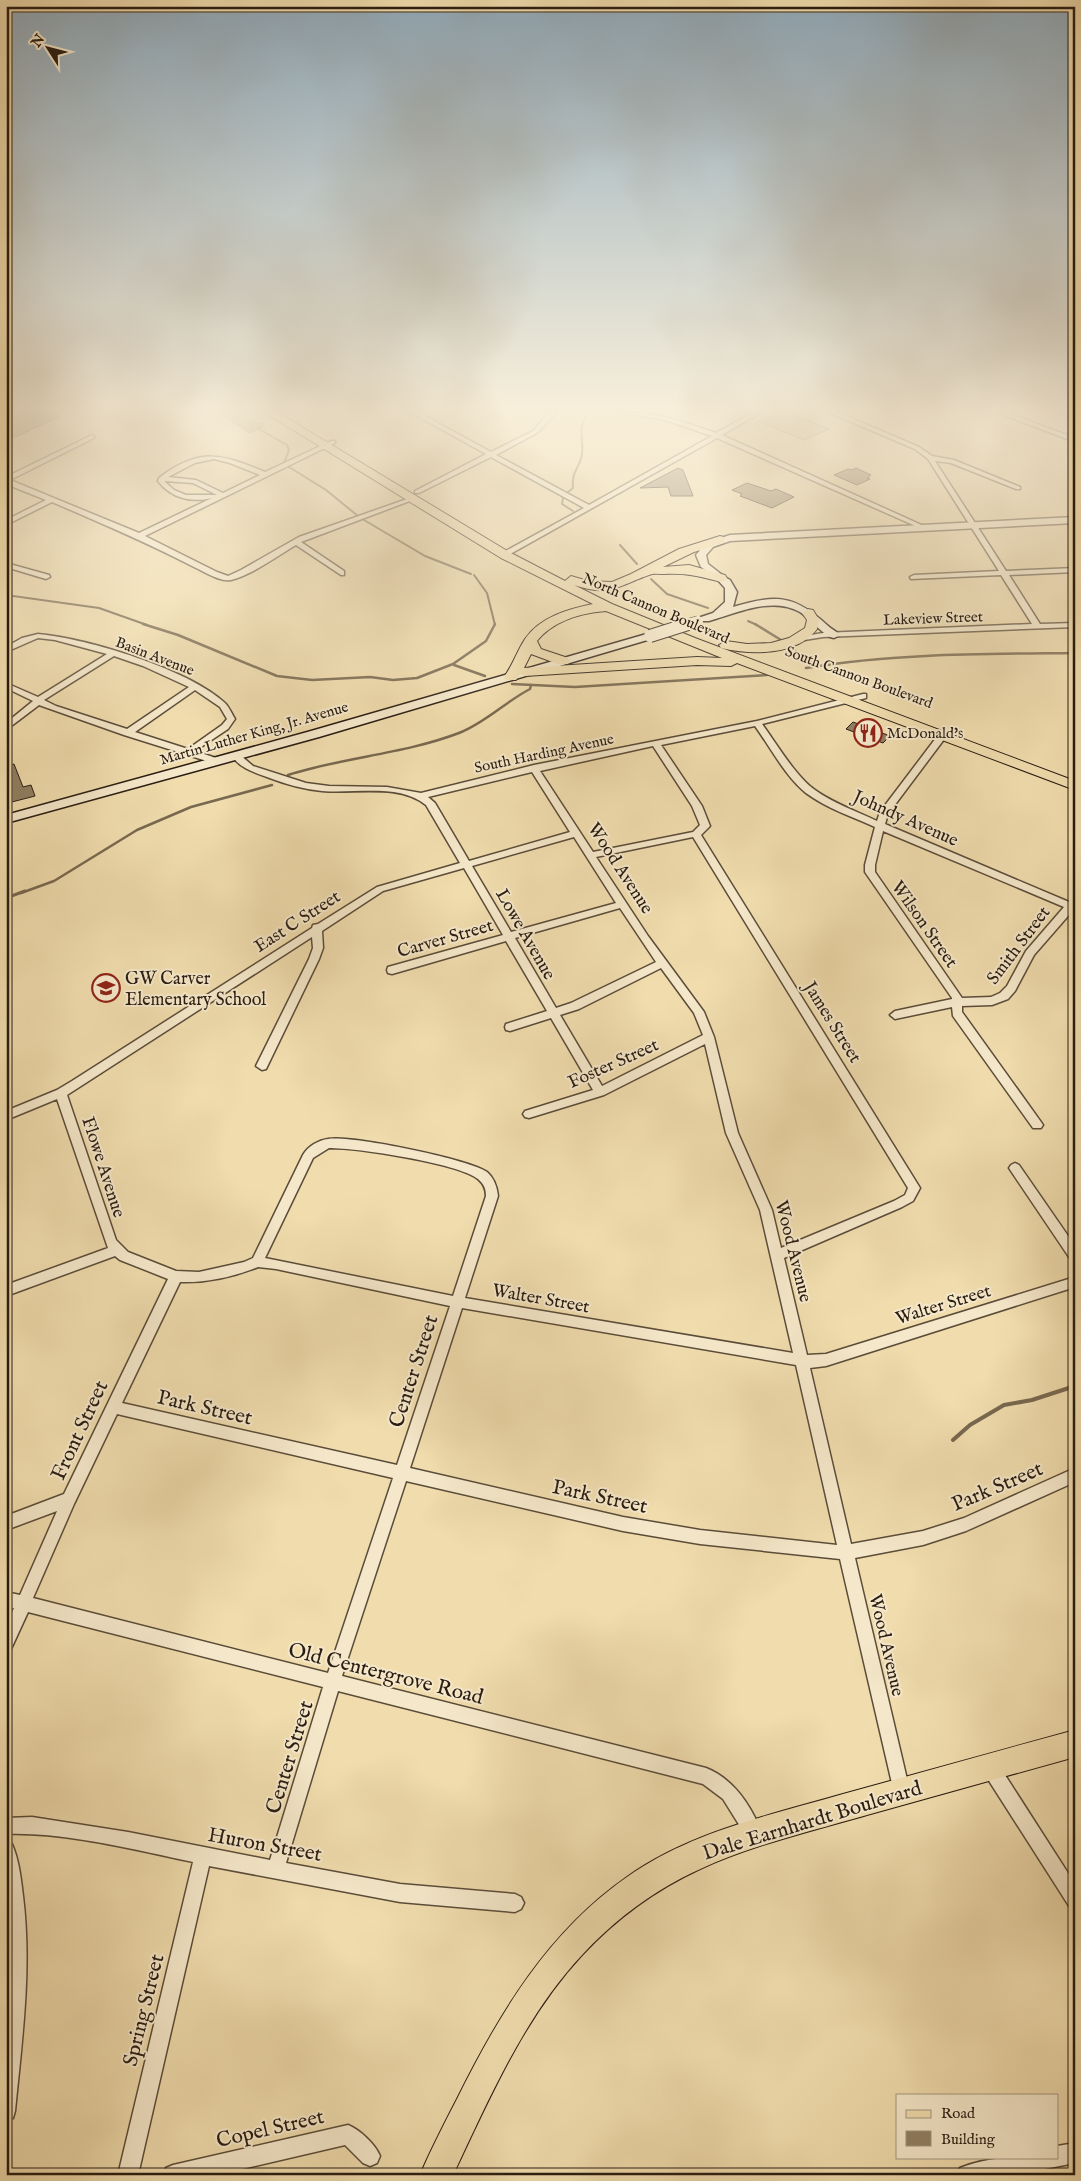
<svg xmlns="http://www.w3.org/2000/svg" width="1081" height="2181" font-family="'IM FELL English',serif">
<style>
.green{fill:#cebb93;stroke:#7c6c52}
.water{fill:#ac9b78;stroke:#78684f}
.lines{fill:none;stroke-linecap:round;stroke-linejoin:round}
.stream-far3{stroke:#78684f;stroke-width:2}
.stream-far2{stroke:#78684f;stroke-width:2.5}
.stream-far1{stroke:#78684f;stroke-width:3}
.stream{stroke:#78684f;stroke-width:4}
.building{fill:#908063;stroke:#291c12}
.minor-casing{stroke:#5b4c39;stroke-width:3}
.tertiary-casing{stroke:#5b4c39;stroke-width:3}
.secondary-casing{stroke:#291c12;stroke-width:3}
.primary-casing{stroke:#291c12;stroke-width:2}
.minor{fill:#f5e8ca;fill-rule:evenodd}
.tertiary{fill:#f5e8ca;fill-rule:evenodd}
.secondary{fill:#f5e8ca;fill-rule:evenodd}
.primary{fill:#f0dcad;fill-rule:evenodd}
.secondary-bridge-far1-casing{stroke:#291c12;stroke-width:11;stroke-linecap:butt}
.secondary-bridge-casing{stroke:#291c12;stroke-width:14;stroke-linecap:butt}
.secondary-bridge-far1{stroke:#f5e8ca;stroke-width:10}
.secondary-bridge{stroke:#f5e8ca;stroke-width:12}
.labels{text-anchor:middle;stroke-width:4;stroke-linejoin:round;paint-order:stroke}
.far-street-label{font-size:15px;fill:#291c12;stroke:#f5e8ca}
.far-poi-label{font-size:15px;fill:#291c12;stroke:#f5e8ca;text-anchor:start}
.street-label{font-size:18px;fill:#291c12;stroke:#f5e8ca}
.poi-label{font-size:18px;fill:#291c12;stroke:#f5e8ca;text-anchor:start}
.near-street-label{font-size:21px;fill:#291c12;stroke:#f5e8ca}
</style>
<rect width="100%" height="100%" fill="#f0dcad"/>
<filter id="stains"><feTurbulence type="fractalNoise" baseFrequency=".004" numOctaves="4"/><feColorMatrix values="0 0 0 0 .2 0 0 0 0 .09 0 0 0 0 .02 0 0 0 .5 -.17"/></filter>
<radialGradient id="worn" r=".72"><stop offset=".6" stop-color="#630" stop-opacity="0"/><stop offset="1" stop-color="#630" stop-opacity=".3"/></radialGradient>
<path class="green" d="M779 412H787L829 429 804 440 758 421Z"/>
<path class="water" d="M234 417 263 424 262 427 249 433 232 421 230 419Z"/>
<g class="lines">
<g class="stream-far3">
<path d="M1058 412 1075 421"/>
<path d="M257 428 287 445 289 450 284 463"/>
<path d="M289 467 326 490 358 516"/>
<path d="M567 493 573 488C571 471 580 468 582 454 584 439 577 428 587 415"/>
<path d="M563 498 562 504 573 511"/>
<path d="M364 520 425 556 471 574"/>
<path d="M620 545 637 564"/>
<path d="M474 575 487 593 495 625"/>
<path d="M651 579 667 594 708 608"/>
<path d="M6 595 99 608 147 625"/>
<path d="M748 621 757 625"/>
</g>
<g class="stream-far2">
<path d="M143 624 178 635 277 676 312 680 370 677 393 680 417 678 453 664 486 641 495 624"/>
<path d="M755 624 781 640"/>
<path d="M788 646 817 666"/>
<path d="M454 665 485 676"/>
<path d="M806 668C895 653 985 654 1075 653"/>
<path d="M512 684 575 687 767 675"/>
<path d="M288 775C344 757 404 754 459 733 485 723 505 702 530 689L531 685"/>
<path d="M21 893 54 881 137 830 191 807 272 785"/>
</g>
<path class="stream-far1" d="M6 898 25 891"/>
<path class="stream" d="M953 1440 970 1425 1004 1405 1032 1400 1075 1386"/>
</g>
<g class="building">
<path d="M12 412H50L61 416 15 437 6 434V415Z"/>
<path d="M678 468 683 470 693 496H671L668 487 640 488Z"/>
<path d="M856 468 871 475 867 478 870 479 857 485 834 475 848 469 852 470Z"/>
<path d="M747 483 771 491 776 489 794 497 772 508 740 496 742 494 732 490Z"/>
<path d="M853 722 890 736 883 743 846 729Z"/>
<path d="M14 764 23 787 31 785 35 796 8 803 6 791 10 790 6 781V766Z"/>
</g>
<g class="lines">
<defs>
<g id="minor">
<path d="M410 412H418L491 452 533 431 550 412H557L537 433 496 455 589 505 712 436 665 420 619 412C658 412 681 421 716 433L754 412H762L722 435 926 527 920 528 717 438 505 557 501 555 502 553 584 508 491 457 419 493H415V491L486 454Z"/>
<path d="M828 412H837L919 447 932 456 954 460 1020 487V489H1016L951 463 935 461 1006 571 1075 568V572L1009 575 1040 624 1075 623V627L823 637 792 642V638L823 633 1032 624 1001 575 911 579 910 577 914 575 999 571 928 459 915 449Z"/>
<path d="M996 412H1005L1075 438V442Z"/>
<path d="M92 435 94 436V438L10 480 139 533 212 498C191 503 171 498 158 481L159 478C200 447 221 454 265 472L331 441H335V443L145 536 217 572 228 576 241 570 299 537 410 498 415 499 301 542 344 571V575H341L296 545C277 556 252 575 231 580 220 582 205 572 196 568 148 543 101 523 52 502L6 525V520L46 500 6 484V477ZM214 459 230 463 260 475 223 493 196 480 168 477 195 463ZM164 481 193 483 217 495H186L174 490Z"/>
<path d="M6 563 49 575 50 577 46 579 6 567Z"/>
<path d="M38 634C89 639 188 669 225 703 229 707 232 714 235 719L228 729 195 751 219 759V763H213L124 735 39 705 6 730V723L33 701 6 688V683L38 697 107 654 55 640 38 638 6 652V647L22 638ZM114 656 143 666 189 687 127 729 56 706 44 700ZM195 690 220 707 227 719 222 725 188 749 135 732Z"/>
<path d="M863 694H866V698L762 724C776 743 796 777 815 790 833 803 856 811 877 821L880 812 939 734H945V738L888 814 885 824 1069 902 1075 898V908L1034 955 1015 991 1008 999 992 1005 962 1006V1012L1041 1122 1043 1125 1041 1128H1033L953 1016 952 1007 895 1019 890 1015 895 1011 952 999V998L865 872V865L875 827C853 817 826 808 806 793 785 776 771 748 755 726L661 745 702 806 710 826 701 835 920 1188 913 1201 902 1207 784 1258 807 1355 826 1354 1075 1277V1287L826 1366 810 1368 851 1544 923 1531 964 1518 1075 1468V1482L966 1531 923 1545 855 1558 910 1792 908 1798 902 1800 896 1798 894 1792 840 1559 700 1544 623 1531 406 1481 342 1676 706 1768C734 1779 751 1806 762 1833L760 1839 754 1841 748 1839 723 1799 703 1784 338 1691 286 1863 400 1884 515 1894 521 1897 524 1903 521 1909 515 1912 400 1902 209 1866 138 2175H118L193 1862C135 1850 65 1832 6 1834V1818L32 1817 128 1832 270 1860 323 1687 28 1612 11 1649 6 1652V1626L14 1608 6 1607V1592L20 1595 57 1511 6 1530V1516L64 1494 168 1279 120 1260 115 1256 6 1296V1285L108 1248 57 1099 6 1120V1111L57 1090 72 1081 312 928 313 925 318 924 377 887 460 863 426 805C399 783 355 794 322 791 303 789 285 784 267 777 253 772 240 768 232 756L233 754H239L253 766 306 783 329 786 387 787 421 793 534 765 757 721ZM653 746 692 806 700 825 693 832 593 852 540 771ZM532 772 570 832 469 861 435 803 428 797ZM883 831 1064 907 1026 951 1007 986 1000 993 991 997 962 998 875 872V865ZM574 837 616 903 511 932 472 866ZM693 837 908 1188 905 1195 894 1201 781 1248 772 1210 738 1133 714 1037 704 1012 648 936 596 857ZM464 868 503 935 388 967 387 970 388 973 392 974 506 941 547 1011 506 1024 505 1027 506 1030 510 1031 551 1018 593 1090 525 1111 523 1114 525 1117 529 1118 604 1095 705 1044 726 1133 760 1210 793 1353 465 1298 498 1196C497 1187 494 1178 487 1172 468 1159 351 1135 328 1139 319 1140 308 1146 303 1155L253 1258 244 1262 199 1272 176 1271 128 1252 116 1240 67 1095 312 937 313 948 309 959 256 1066 262 1070 266 1069 319 959 323 948 322 931 383 891ZM620 908 656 962 571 1003 556 1008 515 938ZM661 968 694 1013 703 1035 602 1086 560 1015 579 1009ZM329 1148C357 1148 458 1163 478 1179 484 1184 486 1189 486 1196L453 1296 265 1258 313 1158ZM258 1267 276 1269 450 1306 397 1465 122 1403 180 1282C206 1283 233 1277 258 1267ZM462 1308 796 1365 837 1545 700 1530 623 1517 410 1468ZM117 1414 393 1478 328 1673 33 1598 74 1504Z"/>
<path d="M1015 1163 1019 1165 1075 1246V1261L1071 1260 1011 1171 1009 1168 1011 1165Z"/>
<path d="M990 1759 996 1761 1075 1884V1909L1069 1906 984 1773 982 1767 984 1761Z"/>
<path d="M6 1842 12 1844C19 1860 21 1879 23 1896 32 1968 22 2040 15 2111L13 2118 6 2120V2010L9 1946 6 1899Z"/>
<path d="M348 2125C360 2130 375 2144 380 2156L377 2163 370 2166 363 2163 345 2145 216 2175H163L166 2168 173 2165Z"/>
<path d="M1075 2143V2163L1014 2175H957L960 2168C991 2155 1025 2157 1057 2157V2146Z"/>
</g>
<path id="tertiary" d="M1075 517V523L730 541 713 547 706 555 708 564 726 578 721 581 701 567 696 555 706 543 730 535Z"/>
<g id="secondary">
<path d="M721 575 730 580 737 592 733 607C777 594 794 595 827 625 831 629 836 631 840 635L834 638 830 637C819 631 811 619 800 612 772 596 737 613 709 621H701V617L713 613 725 602V588L716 578Z"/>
<path d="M650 633 654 634V638L319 737 6 823V815L311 731Z"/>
</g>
<g id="primary">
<path d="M264 412H277L509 552 565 581 571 576 588 581 612 582 631 574 679 549 720 536 724 537V543L694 552 663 567 689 565 725 575 727 578 725 581 721 582C698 576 688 573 664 574 659 574 653 573 649 575 618 586 610 597 574 585L612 604 695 638 1075 781V790L737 663 731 666 697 665 525 676 520 674 516 680H506L504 677C513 665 517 651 525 639 540 617 568 609 593 604L501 558ZM606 611 722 658 697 657 524 668 531 654 558 664H568L570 661 568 658 541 649 537 641C553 621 581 613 606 611Z"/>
<path d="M808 609 813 610 819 620 817 629C797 656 751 655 721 648L719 645 726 641 747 644 771 643 789 638 805 628 807 620 802 613Z"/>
<path d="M1075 1730V1757C1006 1776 936 1796 867 1815 752 1848 667 1864 582 1955 524 2017 489 2099 453 2175H420C431 2149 444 2124 457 2099 499 2014 548 1932 627 1877 690 1832 770 1815 843 1794 920 1773 997 1751 1075 1730Z"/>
</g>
</defs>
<use href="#minor" class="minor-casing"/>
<use href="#tertiary" class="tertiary-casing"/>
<use href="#secondary" class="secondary-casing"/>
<use href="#primary" class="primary-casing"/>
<use href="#minor" class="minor"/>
<use href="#tertiary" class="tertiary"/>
<use href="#secondary" class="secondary"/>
<use href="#primary" class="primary"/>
<defs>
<path id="secondary-bridge-far1" d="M684 625 698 621"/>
<path id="secondary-bridge" d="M650 636 688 624"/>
</defs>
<use href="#secondary-bridge-far1" class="secondary-bridge-far1-casing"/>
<use href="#secondary-bridge" class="secondary-bridge-casing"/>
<use href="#secondary-bridge-far1" class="secondary-bridge-far1"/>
<use href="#secondary-bridge" class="secondary-bridge"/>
</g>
<linearGradient id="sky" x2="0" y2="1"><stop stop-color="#90aabb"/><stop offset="0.57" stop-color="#f8efda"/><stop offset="1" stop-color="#f8efda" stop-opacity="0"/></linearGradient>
<rect width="1081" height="718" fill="url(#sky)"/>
<defs>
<symbol id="restaurant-ring" viewBox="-11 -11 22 22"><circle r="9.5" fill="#f5e8ca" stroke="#8f2418" stroke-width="1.5"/><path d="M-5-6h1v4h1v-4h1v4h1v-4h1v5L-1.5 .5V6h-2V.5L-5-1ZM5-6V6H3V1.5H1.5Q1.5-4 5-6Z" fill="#8f2418"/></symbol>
<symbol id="school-ring" viewBox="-11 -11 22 22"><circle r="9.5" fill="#f5e8ca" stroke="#8f2418" stroke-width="1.5"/><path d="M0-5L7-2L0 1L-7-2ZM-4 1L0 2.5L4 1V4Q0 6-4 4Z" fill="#8f2418"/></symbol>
</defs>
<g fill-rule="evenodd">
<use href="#restaurant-ring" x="852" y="717" width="32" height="32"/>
<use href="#school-ring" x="90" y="972" width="32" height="32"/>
</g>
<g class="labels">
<g class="far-street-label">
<text transform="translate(656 608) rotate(23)" y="5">North Cannon Boulevard</text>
<text transform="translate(933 618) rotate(-2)" y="5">Lakeview Street</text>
<text transform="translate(155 656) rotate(21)" y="5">Basin Avenue</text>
<text transform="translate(859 677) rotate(20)" y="5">South Cannon Boulevard</text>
<text transform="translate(254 733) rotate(-16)" y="5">Martin Luther King, Jr. Avenue</text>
<text transform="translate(544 753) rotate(-12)" y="5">South Harding Avenue</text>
</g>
<g class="far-poi-label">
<text x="887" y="738">McDonald's</text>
</g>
<g class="street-label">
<text transform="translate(906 818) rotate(24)" y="6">Johndy Avenue</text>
<text transform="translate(621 868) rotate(57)" y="6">Wood Avenue</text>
<text transform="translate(297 921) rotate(-33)" y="6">East C Street</text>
<text transform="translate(925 924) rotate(55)" y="6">Wilson Street</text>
<text transform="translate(526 934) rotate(60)" y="6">Lowe Avenue</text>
<text transform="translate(445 938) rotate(-16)" y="6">Carver Street</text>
<text transform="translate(1018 945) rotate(-53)" y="6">Smith Street</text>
<text transform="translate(833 1022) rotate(58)" y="6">James Street</text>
<text transform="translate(613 1063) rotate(-24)" y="6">Foster Street</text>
<text transform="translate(104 1167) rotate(72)" y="6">Flowe Avenue</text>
<text transform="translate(794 1251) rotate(76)" y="6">Wood Avenue</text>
<text transform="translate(541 1298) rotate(10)" y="6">Walter Street</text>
<text transform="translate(943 1304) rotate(-17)" y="6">Walter Street</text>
<text transform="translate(887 1645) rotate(77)" y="6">Wood Avenue</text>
</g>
<g class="poi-label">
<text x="125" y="984">GW Carver<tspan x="125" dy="21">Elementary School</tspan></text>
</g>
<g class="near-street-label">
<text transform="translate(413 1371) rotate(-72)" y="7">Center Street</text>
<text transform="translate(205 1407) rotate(13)" y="7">Park Street</text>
<text transform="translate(79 1430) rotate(-65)" y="7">Front Street</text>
<text transform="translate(997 1486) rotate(-23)" y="7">Park Street</text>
<text transform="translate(600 1496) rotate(12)" y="7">Park Street</text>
<text transform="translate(386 1673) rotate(14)" y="7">Old Centergrove Road</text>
<text transform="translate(289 1757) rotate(-73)" y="7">Center Street</text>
<text transform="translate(812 1820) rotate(-17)" y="7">Dale Earnhardt Boulevard</text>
<text transform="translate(265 1844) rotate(10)" y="7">Huron Street</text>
<text transform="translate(143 2010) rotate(-76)" y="7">Spring Street</text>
<text transform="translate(270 2128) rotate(-13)" y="7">Copel Street</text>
</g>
</g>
<rect width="1081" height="2181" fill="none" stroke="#f0dcad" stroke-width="25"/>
<rect x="8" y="8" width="1066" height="2166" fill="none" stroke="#291c12" stroke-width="2.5"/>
<rect x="12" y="12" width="1056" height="2156" fill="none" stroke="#291c12"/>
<rect x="896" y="2094" width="162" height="65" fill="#f5e8ca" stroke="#a39680"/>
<rect x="906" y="2110" width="25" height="8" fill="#f0dcad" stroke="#a39680"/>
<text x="941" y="2118" font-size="15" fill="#291c12">Road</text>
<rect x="906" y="2131" width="25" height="15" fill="#908063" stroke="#a39680"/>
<text x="941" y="2144" font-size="15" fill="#291c12">Building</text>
<g transform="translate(48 48) rotate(306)" stroke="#f5e8ca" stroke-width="4" paint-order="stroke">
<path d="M0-4L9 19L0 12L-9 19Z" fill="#291c12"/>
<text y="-8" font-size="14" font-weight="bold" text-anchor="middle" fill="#291c12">N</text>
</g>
<rect width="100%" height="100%" filter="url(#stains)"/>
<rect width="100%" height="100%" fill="url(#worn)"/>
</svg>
